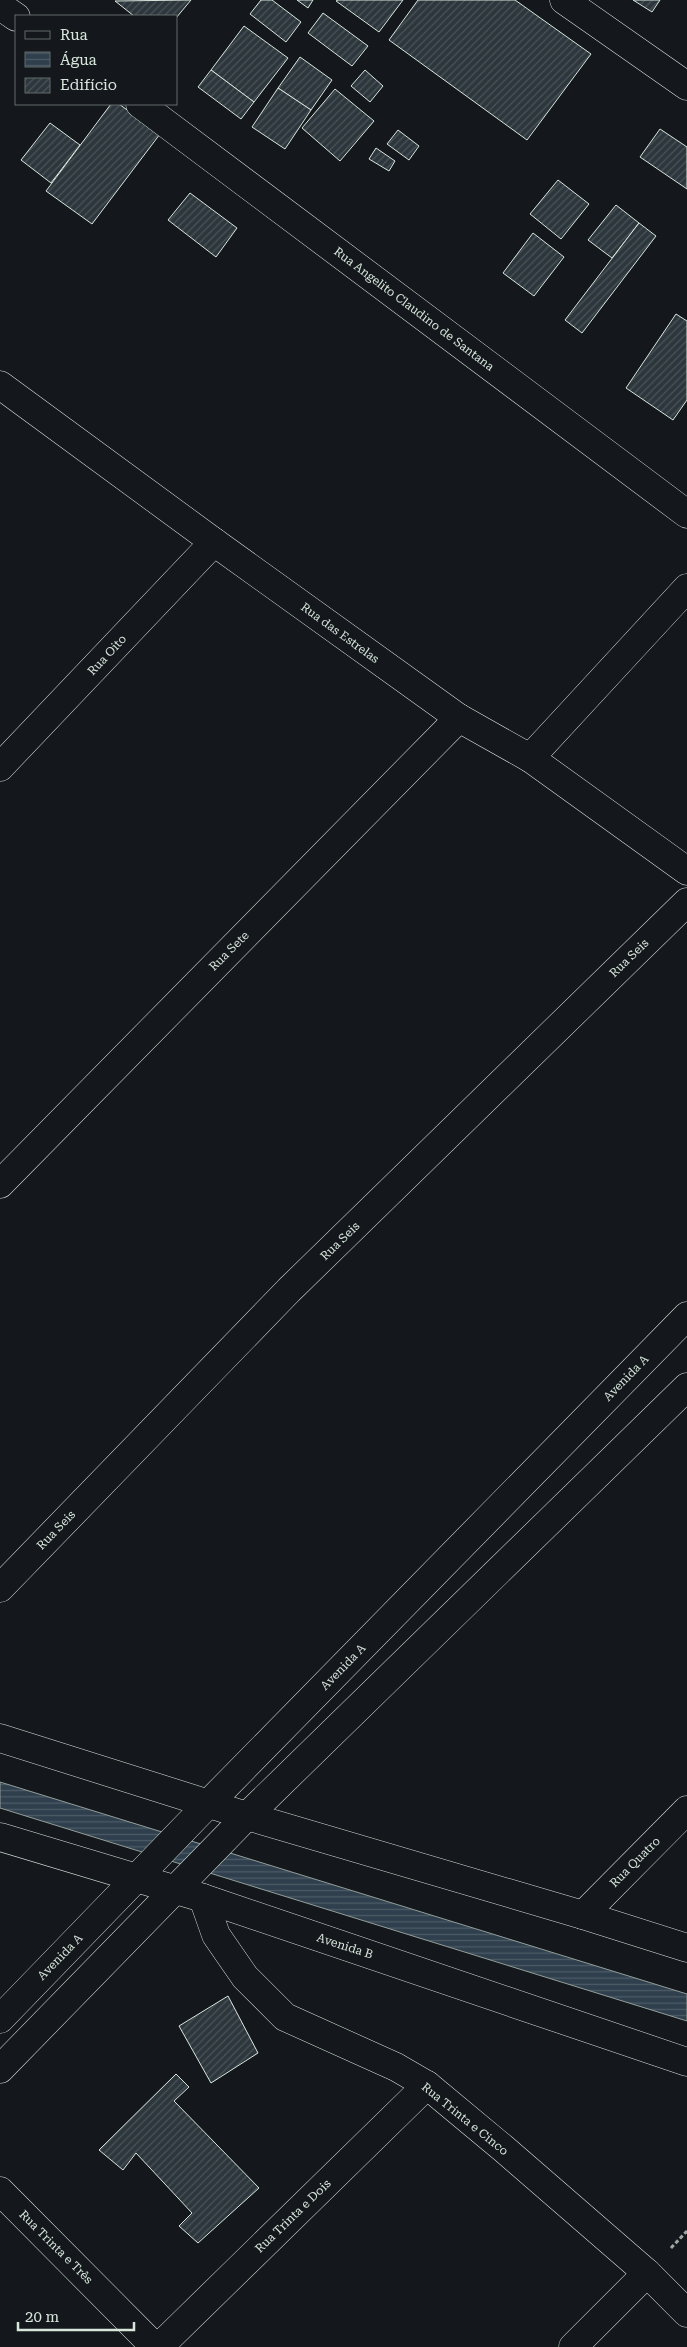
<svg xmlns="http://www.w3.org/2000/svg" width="687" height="2347" font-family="'Roboto Serif',serif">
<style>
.water{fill:url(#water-rules);stroke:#939e99}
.building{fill:url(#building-hatch);stroke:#d8e6dc}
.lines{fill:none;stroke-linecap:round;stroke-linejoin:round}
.minor-casing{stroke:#d8e6dc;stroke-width:29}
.tertiary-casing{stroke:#d8e6dc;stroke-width:29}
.secondary-casing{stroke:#d8e6dc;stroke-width:29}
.path{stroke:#9da8a2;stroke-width:3;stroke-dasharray:4 2.5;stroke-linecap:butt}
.minor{stroke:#14181c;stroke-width:28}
.tertiary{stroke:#14181c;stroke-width:28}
.secondary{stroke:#14181c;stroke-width:28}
.labels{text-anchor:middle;stroke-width:4;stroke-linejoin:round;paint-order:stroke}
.street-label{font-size:12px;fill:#d8e6dc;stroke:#14181c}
</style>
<defs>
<pattern id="water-rules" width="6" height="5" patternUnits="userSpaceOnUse" patternTransform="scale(1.25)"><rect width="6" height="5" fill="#2f3f4d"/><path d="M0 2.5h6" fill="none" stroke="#4c5b66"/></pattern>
<pattern id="building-hatch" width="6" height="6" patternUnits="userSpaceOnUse" patternTransform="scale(1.25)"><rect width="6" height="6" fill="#2c363c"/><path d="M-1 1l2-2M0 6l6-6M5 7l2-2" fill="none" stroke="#4a5358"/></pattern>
</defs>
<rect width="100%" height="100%" fill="#14181c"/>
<path class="water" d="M0 1782 687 1994V2021L0 1808Z"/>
<g class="building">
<path d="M191 0 176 18V16H134L115 1Z"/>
<path d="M261 0H272L301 22 286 42 250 14Z"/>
<path d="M297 0H313L308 8Z"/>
<path d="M338 0H403L379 32 336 1Z"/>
<path d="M418 0H515L591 54 527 140 389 40Z"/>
<path d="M633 0H660L652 12Z"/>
<path d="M323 13 368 46 352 66 308 33Z"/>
<path d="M244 26 288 58 254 102 211 70Z"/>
<path d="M300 57 332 80 311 110 278 88Z"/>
<path d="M211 70 254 102 241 119 198 87Z"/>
<path d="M365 70 383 86 370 102 351 86Z"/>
<path d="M278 88 311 110 285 149 252 127Z"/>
<path d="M335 89 374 121 340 161 302 128Z"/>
<path d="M111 104H119L160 134 92 224 46 191Z"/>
<path d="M50 123 80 145 51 183 21 160Z"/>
<path d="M660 129 687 147V189L640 157Z"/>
<path d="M398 130 419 146 409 160 387 144Z"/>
<path d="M376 148 395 161 389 171 369 159Z"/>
<path d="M558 180 589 204 561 239 530 214Z"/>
<path d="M190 193 237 228 216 257 168 220Z"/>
<path d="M616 205 639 223 612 258 588 240Z"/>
<path d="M639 223 656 236 582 333 565 320Z"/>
<path d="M533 233 564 257 534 296 503 273Z"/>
<path d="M676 314 687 321V400L673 420 626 388Z"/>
<path d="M228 1996 258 2053 211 2083 179 2026Z"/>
<path d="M176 2074 189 2087 174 2101 259 2188 198 2243 179 2226 192 2213 136 2153 123 2170 99 2150Z"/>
</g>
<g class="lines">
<defs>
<g id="minor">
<path d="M564 0 687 86"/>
<path d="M0 6 16 17"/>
<path d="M140 104 687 514"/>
<path d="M530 758 687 588"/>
<path d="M0 767 214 542"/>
<path d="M0 1184 459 718"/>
<path d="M0 1588 289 1290 687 902"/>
<path d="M203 1898 216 1935 245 1977 285 2017 396 2067 427 2085 504 2149 647 2273 687 2313"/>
<path d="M583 1915 687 1810"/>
<path d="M0 2191 155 2347"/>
<path d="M159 2347 427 2085"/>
<path d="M573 2347 647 2273"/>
</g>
<g id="tertiary">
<path d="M0 385 214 542 459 718 530 758 687 871"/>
<path d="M208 1804 687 1316"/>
<path d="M247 1816 687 1387"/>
</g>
<g id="secondary">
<path d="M0 1738 247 1816 583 1915 687 1948"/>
<path d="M0 1837 203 1898 687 2062"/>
<path d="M0 2019 208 1804"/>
<path d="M0 2069 247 1816"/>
</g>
</defs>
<use href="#minor" class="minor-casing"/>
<use href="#tertiary" class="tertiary-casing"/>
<use href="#secondary" class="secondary-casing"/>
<path class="path" d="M671 2248 687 2231"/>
<use href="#minor" class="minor"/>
<use href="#tertiary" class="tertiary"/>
<use href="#secondary" class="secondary"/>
</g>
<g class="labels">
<g class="street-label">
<text transform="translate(414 309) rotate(37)" y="4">Rua Angelito Claudino de Santana</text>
<text transform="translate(340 633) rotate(36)" y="4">Rua das Estrelas</text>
<text transform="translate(107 655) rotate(-47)" y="4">Rua Oito</text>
<text transform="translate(229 951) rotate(-45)" y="4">Rua Sete</text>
<text transform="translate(629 958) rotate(-44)" y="4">Rua Seis</text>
<text transform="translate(340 1241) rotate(-44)" y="4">Rua Seis</text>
<text transform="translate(626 1378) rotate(-46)" y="4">Avenida A</text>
<text transform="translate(56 1530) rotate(-46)" y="4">Rua Seis</text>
<text transform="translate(343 1667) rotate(-46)" y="4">Avenida A</text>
<text transform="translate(635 1862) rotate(-45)" y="4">Rua Quatro</text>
<text transform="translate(345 1946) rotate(18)" y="4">Avenida B</text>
<text transform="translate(60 1957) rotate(-46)" y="4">Avenida A</text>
<text transform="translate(465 2119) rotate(39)" y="4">Rua Trinta e Cinco</text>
<text transform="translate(293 2216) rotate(-44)" y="4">Rua Trinta e Dois</text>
<text transform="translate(56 2247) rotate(45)" y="4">Rua Trinta e Três</text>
</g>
</g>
<rect x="15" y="15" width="162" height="90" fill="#14181c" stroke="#626a69"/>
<rect x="25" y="31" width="25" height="8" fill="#14181c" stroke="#626a69"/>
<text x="60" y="40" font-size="15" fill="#d8e6dc">Rua</text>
<rect x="25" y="52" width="25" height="15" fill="url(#water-rules)" stroke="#626a69"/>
<text x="60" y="65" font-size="15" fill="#d8e6dc">Água</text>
<rect x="25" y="78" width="25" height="15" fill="url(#building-hatch)" stroke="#626a69"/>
<text x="60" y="90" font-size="15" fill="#d8e6dc">Edifício</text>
<path d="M18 2322v8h116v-8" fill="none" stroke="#d8e6dc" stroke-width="2.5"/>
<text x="25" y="2322" font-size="15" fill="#d8e6dc" stroke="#14181c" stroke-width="4" paint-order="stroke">20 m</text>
</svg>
